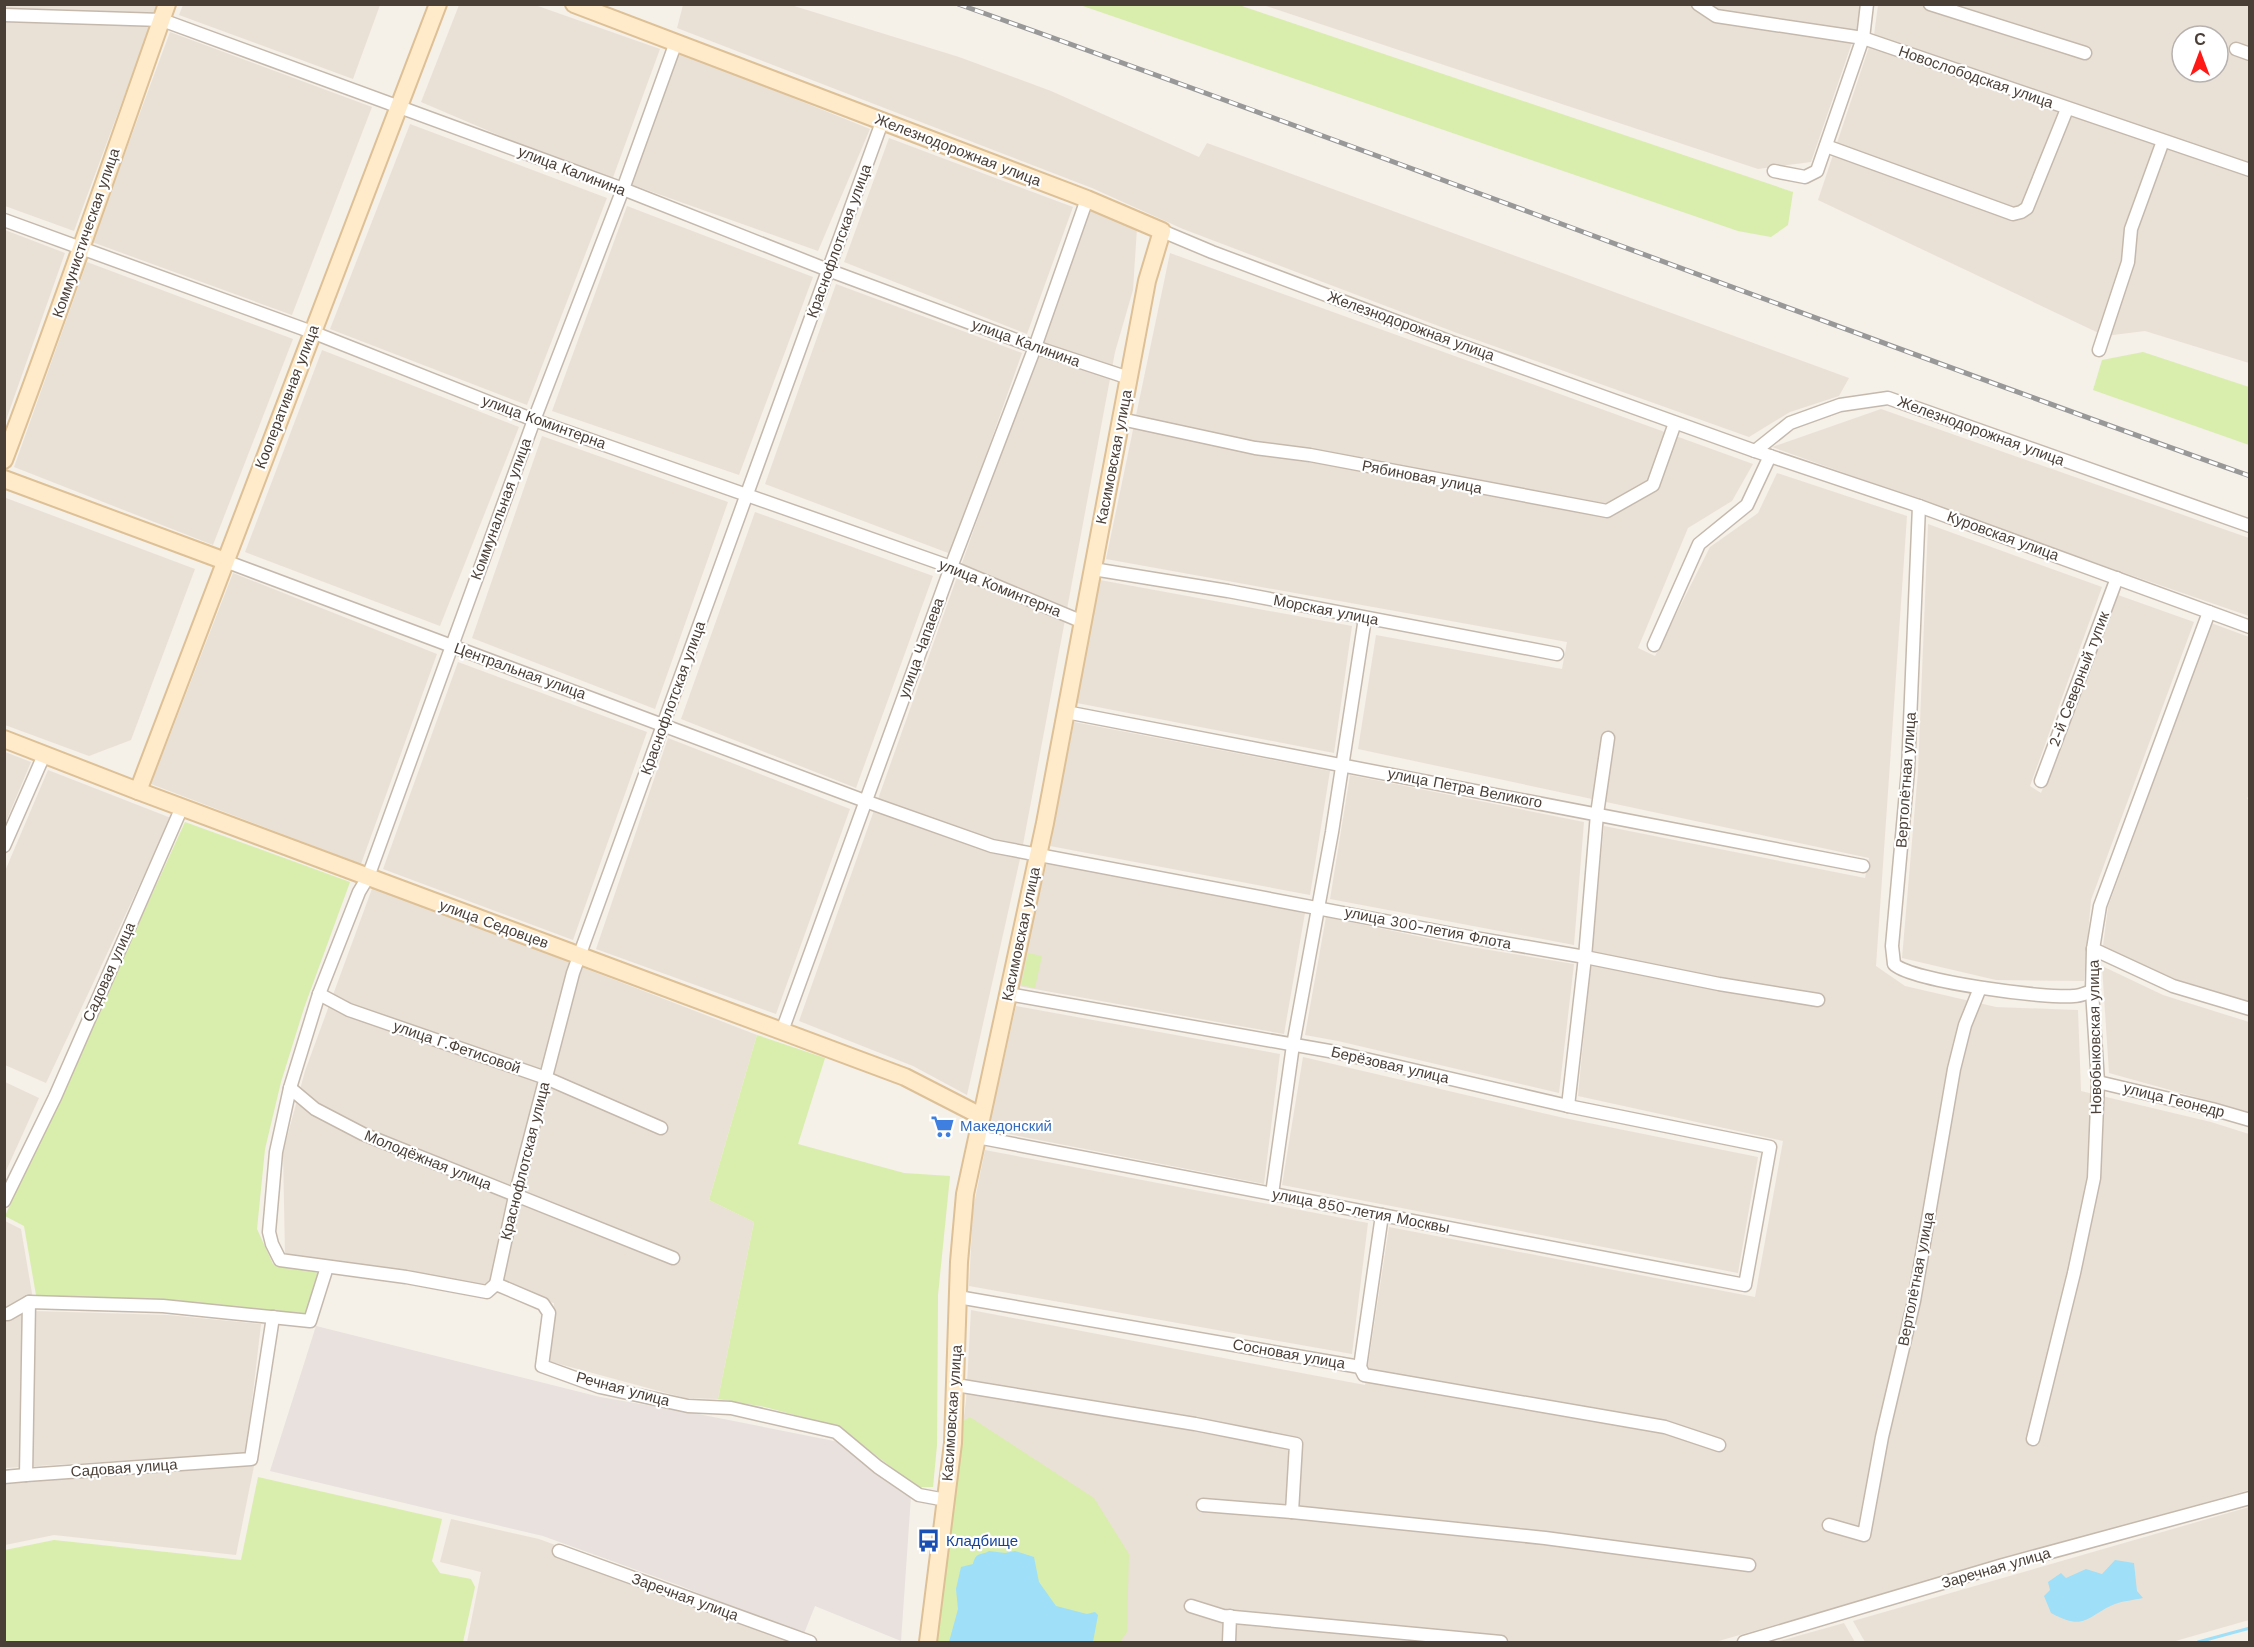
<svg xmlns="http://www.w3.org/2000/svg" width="2254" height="1647" font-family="'Work Sans',sans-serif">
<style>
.residential{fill:#eae1d6;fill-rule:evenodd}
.industrial{fill:#e8e1dd}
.green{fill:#d9edad}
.water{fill:#9fdff7}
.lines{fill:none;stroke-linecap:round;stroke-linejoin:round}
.stream{stroke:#9fdff7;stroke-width:3}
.street-casing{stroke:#c5b9ad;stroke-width:15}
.secondary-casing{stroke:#ddc096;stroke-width:20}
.street{stroke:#fff;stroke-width:12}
.secondary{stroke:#ffeac9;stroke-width:16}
.rail-casing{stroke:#989898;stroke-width:5}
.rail{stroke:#fff;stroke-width:3;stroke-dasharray:9;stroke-linecap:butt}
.labels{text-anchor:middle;stroke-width:4.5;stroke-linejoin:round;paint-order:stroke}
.street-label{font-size:15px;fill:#4a3f36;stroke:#fff}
.shop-label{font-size:15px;fill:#366cbe;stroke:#fff;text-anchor:start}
.transit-label{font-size:15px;fill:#164399;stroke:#fff;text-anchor:start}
</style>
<rect width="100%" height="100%" fill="#f5f0e8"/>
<g class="residential">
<path d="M4 5H158L74 231 5 206Z"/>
<path d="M183 5V4L380 5 353 79 179 15Z"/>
<path d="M459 5H535L660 49 611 183 421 102Z"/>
<path d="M683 5H791L959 57 1051 91 1199 157 1207 143 1849 378 1839 396 1790 412 1749 437 1457 333 1183 229 1092 188 677 28Z"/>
<path d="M1263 5H1860L1857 28 1811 162 1758 169Z"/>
<path d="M1878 5H2249V163L1874 35ZM2182 36H2218V72H2182Z"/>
<path d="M170 32 372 107 292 315 92 242Z"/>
<path d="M1869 47 2249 177V363L2145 331 2105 336 1818 200Z"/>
<path d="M679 52 870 129 818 251 630 184Z"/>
<path d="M410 124 607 198 527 405 330 329Z"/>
<path d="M889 138 1073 207 1027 334 844 262Z"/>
<path d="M627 206 813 277 739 475 552 411Z"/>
<path d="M1088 209 1137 228 1133 290 1115 352 1022 850 967 1095 913 1066 799 1021Z"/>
<path d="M5 230 65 253 5 423V229Z"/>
<path d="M1170 253 1753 464 1732 501 1688 528 1638 648 1655 656 1710 547 1758 513 1777 473 1907 516 1876 966 1905 986 1996 1007 2078 1010 2081 1091 2211 1122 2249 1134V1490L1715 1642H934L966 1401 971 1310 1365 1385 1389 1227 1755 1297 1783 1141 1578 1096 1604 826 1865 878 1869 858 1358 749 1376 635 1562 669 1567 642 1106 559Z"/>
<path d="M87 262 293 339 213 545 14 467Z"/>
<path d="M836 284 1022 353 951 554 765 484Z"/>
<path d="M322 350 519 427 440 626 245 552Z"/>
<path d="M1881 409 2249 538V616L2116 570 1772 447Z"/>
<path d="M542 436 728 502 655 709 472 638Z"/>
<path d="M6 498 195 569 131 740 89 756 5 725Z"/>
<path d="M755 512 933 576 856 788 681 719Z"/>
<path d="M1928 524 2102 587 2030 786 2041 793 2118 595 2194 622 2091 900 2084 981 1996 980 1902 958 1918 771Z"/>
<path d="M233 573 437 654 361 864 151 784Z"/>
<path d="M1100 580 1352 626 1334 753 1077 703Z"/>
<path d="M2211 623 2249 637 2250 791 2247 799 2250 801 2249 1002 2175 979 2103 946 2108 907Z"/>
<path d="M458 662 647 732 573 940 383 869Z"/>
<path d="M1074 722 1330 771 1310 895 1050 846Z"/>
<path d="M668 738 850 809 776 1014 596 949Z"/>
<path d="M5 752 31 762 5 824Z"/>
<path d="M48 770 171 818 46 1083 5 1065V871Z"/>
<path d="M1350 775 1584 822 1574 945 1330 899Z"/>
<path d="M1047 862 1305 913 1284 1034 1018 986Z"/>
<path d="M373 886 757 1035 709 1200 754 1222 718 1399 685 1398 548 1361 554 1303 285 1254 283 1152 305 1071Z"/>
<path d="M1326 917 1465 946 1574 964 1559 1093 1338 1041 1305 1035Z"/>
<path d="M2102 966 2163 995 2249 1022V1112L2109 1073Z"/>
<path d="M1016 1006 1280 1054 1264 1184 988 1130Z"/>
<path d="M1303 1057 1564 1118 1758 1157 1738 1273 1282 1185Z"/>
<path d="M5 1082 39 1098 5 1173Z"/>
<path d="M985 1150 1368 1223 1352 1354 969 1286 973 1209Z"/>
<path d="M5 1221 21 1229 35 1311 168 1315 261 1324 246 1453 5 1468Z"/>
<path d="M254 1466 236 1555 54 1535 5 1545V1482Z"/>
<path d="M2249 1507V1620L2172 1642H1865L1853 1621Z"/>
<path d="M451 1519 539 1539 680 1591 806 1642H467L481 1572 440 1562Z"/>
<path d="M1844 1623 1855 1642H1776Z"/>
</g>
<path class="industrial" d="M316 1326 600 1397 693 1413 839 1442 911 1496 901 1641 815 1606 803 1636 681 1586 543 1536 270 1471Z"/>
<g class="green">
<path d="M1080 5H1239L1793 192 1788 225 1771 237 1738 231Z"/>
<path d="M2143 352 2249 387V445L2093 390 2102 360Z"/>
<path d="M185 822 350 882 304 1008 281 1082 265 1149 257 1229 273 1264 319 1273 306 1314 196 1303 36 1295 24 1226 5 1216Z"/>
<path d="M1028 953 1042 956 1035 988 1021 985Z"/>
<path d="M757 1035 825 1058 798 1144 904 1173 950 1176 938 1295 937 1445 933 1487H917L839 1427 765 1407 718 1399 754 1222 709 1200Z"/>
<path d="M970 1417 1094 1498 1129 1554 1127 1632 1120 1642H934L963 1421Z"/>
<path d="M258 1477 442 1519 432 1561 440 1573 471 1579 475 1587 463 1642H5V1550L54 1540 241 1560Z"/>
</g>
<g class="water">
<path d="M989 1551 1005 1553 1015 1551 1034 1557 1039 1582 1056 1606 1087 1614 1095 1612 1098 1615 1093 1642H949L958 1609 956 1589 961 1567 973 1564C976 1551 981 1556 989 1551Z"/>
<path d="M2115 1560 2134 1563 2137 1591 2143 1598C2134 1600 2123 1601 2115 1604 2086 1616 2086 1632 2051 1613L2044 1596 2050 1590 2048 1582 2061 1573 2066 1578 2086 1569 2102 1574Z"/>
</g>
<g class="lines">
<path class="stream" d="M2198 1642 2250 1628"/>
<defs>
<g id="street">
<path d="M1698 4 1716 16 1863 38 2250 170"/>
<path d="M1930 4 2085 53"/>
<path d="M4 15 162 20 623 189 828 270 1035 347 1129 378"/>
<path d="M676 42 623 189 534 420 368 877 359 892 319 994 290 1088 276 1152 269 1232 272 1244 280 1260 406 1277 487 1292 496 1284 543 1304 549 1313 542 1366 600 1387 688 1406 731 1408 836 1432 878 1467 919 1495 946 1500"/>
<path d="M2236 49 2250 54"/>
<path d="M1826 146 2013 214 2021 212 2027 208 2067 109"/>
<path d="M1774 171 1805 177 1817 171 1863 38 1867 4"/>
<path d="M4 220 312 332 534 420 951 567 1083 622"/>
<path d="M1162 231 1212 252 1454 343 1755 451 1790 423 1840 405 1888 398 2250 526"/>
<path d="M2099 350 2128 262 2131 229 2163 141"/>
<path d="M1121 419 1255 448 1310 455 1607 511 1653 485 1675 423"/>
<path d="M1755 451 1919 506 2250 627"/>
<path d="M1919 506 1908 770 1892 946 1894 964C1910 981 2047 999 2074 996 2080 996 2086 993 2092 991"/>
<path d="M225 561 865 801 992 846 1458 935 1585 957 1719 984 1818 1000"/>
<path d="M1093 569 1228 591 1557 654"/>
<path d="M1654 645 1699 544 1747 505 1770 456"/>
<path d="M1066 712 1863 866"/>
<path d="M2041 781 2117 578"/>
<path d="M4 846 44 755"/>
<path d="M2093 949 2173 986 2250 1009"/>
<path d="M319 994 349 1010 546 1078 661 1128"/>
<path d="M782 1031 951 567 1035 347 1087 199"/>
<path d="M2098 1082 2212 1109 2250 1120"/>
<path d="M290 1088 315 1109 363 1134 673 1258"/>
<path d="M1568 1106 1585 957 1597 814 1608 738"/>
<path d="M977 1137 1745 1285 1770 1147 1568 1106 1335 1052 1008 994"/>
<path d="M1272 1194 1293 1045 1332 832 1365 618"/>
<path d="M4 1201 55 1097 182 807"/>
<path d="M496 1284 515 1196 573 973 882 122"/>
<path d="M958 1297 1360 1367 1364 1375 1665 1427 1719 1445"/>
<path d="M29 1302 26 1475 251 1459 273 1317"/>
<path d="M4 1314H8L29 1302 163 1306 310 1321 327 1267"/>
<path d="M1360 1367 1382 1215"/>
<path d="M956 1385 1195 1424 1296 1444 1292 1512 1203 1505"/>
<path d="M2033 1439 2074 1273 2094 1178 2098 1082 2092 991 2093 949 2100 906 2209 612"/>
<path d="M4 1477 26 1475"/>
<path d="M1292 1512 1545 1538 1749 1565"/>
<path d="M1829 1525 1864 1535 1882 1437 1914 1301 1954 1069 1965 1025 1980 988"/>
<path d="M559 1551 810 1642"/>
<path d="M1191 1606 1223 1616 1501 1642"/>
<path d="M1229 1642 1230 1616"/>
<path d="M1744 1642 2003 1565 2250 1498"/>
</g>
<g id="secondary">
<path d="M574 4 1087 199 1162 231 1147 281 1045 823 965 1194 959 1262 953 1443 928 1642"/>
<path d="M4 460C61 309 113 157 167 4"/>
<path d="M4 479 225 561"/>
<path d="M4 739 138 791 905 1077 981 1116"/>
<path d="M138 791 438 4"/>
</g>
</defs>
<use href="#street" class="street-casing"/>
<use href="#secondary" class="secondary-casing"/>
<use href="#street" class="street"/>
<use href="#secondary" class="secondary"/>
<defs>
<path id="rail" d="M958 4C1390 157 1818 322 2250 476"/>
</defs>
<use href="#rail" class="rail-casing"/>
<use href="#rail" class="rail"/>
</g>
<defs>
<symbol id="supermarket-bare" viewBox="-9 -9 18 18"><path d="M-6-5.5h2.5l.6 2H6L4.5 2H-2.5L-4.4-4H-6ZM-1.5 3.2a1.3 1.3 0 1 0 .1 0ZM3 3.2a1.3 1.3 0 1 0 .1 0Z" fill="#3f7fe0" stroke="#fff" stroke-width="2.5" paint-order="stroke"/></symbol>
<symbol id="bus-bare" viewBox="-9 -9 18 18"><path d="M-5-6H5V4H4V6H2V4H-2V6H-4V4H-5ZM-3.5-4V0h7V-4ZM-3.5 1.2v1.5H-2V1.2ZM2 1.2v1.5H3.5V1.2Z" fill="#1a4fb4" stroke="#fff" stroke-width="2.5" paint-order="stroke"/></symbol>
</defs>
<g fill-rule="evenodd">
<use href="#supermarket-bare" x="926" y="1110" width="33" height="33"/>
<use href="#bus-bare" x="912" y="1524" width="33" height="33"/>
</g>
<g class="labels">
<g class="street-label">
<text transform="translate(1976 77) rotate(19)" y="5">Новослободская улица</text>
<text transform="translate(958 150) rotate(21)" y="5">Железнодорожная улица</text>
<text transform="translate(572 171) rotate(21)" y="5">улица Калинина</text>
<text transform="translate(86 233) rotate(-71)" y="5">Коммунистическая улица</text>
<text transform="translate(839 241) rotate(-70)" y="5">Краснофлотская улица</text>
<text transform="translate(1411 326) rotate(20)" y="5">Железнодорожная улица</text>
<text transform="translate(1026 343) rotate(20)" y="5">улица Калинина</text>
<text transform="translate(287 397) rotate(-69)" y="5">Кооперативная улица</text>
<text transform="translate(544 422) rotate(20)" y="5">улица Коминтерна</text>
<text transform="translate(1981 431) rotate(20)" y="5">Железнодорожная улица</text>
<text transform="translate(1114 457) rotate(-79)" y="5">Касимовская улица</text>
<text transform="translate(1422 477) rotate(11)" y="5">Рябиновая улица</text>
<text transform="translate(501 509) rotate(-70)" y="5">Коммунальная улица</text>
<text transform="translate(2003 536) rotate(20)" y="5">Куровская улица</text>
<text transform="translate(1000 588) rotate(22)" y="5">улица Коминтерна</text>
<text transform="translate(1326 610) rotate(11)" y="5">Морская улица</text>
<text transform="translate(921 648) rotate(-70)" y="5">улица Чапаева</text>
<text transform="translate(520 671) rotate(20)" y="5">Центральная улица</text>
<text transform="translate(2079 679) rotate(-69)" y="5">2-й Северный тупик</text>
<text transform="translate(673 698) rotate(-70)" y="5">Краснофлотская улица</text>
<text transform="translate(1906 780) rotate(-86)" y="5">Вертолётная улица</text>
<text transform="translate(1465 788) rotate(11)" y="5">улица Петра Великого</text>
<text transform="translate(494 924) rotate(20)" y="5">улица Седовцев</text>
<text transform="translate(1428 928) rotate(11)" y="5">улица 300-летия Флота</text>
<text transform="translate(1021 934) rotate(-78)" y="5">Касимовская улица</text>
<text transform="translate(109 972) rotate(-66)" y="5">Садовая улица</text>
<text transform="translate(2095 1037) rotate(-91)" y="5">Новобыковская улица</text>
<text transform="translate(457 1047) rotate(19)" y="5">улица Г.Фетисовой</text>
<text transform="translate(1390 1065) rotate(13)" y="5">Берёзовая улица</text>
<text transform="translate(2174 1100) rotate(14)" y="5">улица Геонедр</text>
<text transform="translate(428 1160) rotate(22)" y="5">Молодёжная улица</text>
<text transform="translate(525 1161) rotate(-76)" y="5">Краснофлотская улица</text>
<text transform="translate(1361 1211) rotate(11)" y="5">улица 850-летия Москвы</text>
<text transform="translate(1916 1279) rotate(-79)" y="5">Вертолётная улица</text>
<text transform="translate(1289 1354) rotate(10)" y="5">Сосновая улица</text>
<text transform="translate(623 1389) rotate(15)" y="5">Речная улица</text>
<text transform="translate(952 1413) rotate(-86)" y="5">Касимовская улица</text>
<text transform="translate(124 1468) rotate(-4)" y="5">Садовая улица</text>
<text transform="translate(1996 1568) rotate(-16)" y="5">Заречная улица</text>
<text transform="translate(685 1597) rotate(20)" y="5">Заречная улица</text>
</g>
<g class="shop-label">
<text x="960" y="1131">Македонский</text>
</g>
<g class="transit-label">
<text x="946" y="1546">Кладбище</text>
</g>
</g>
<rect width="2254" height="1647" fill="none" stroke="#4a3f36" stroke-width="12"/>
<g transform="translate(2200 54)"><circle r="28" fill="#ffffff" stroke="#b7b2af" stroke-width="1.5"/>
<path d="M0-4.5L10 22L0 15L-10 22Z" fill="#ff1916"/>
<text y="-9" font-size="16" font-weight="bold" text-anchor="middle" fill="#4a3f36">С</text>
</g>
</svg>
